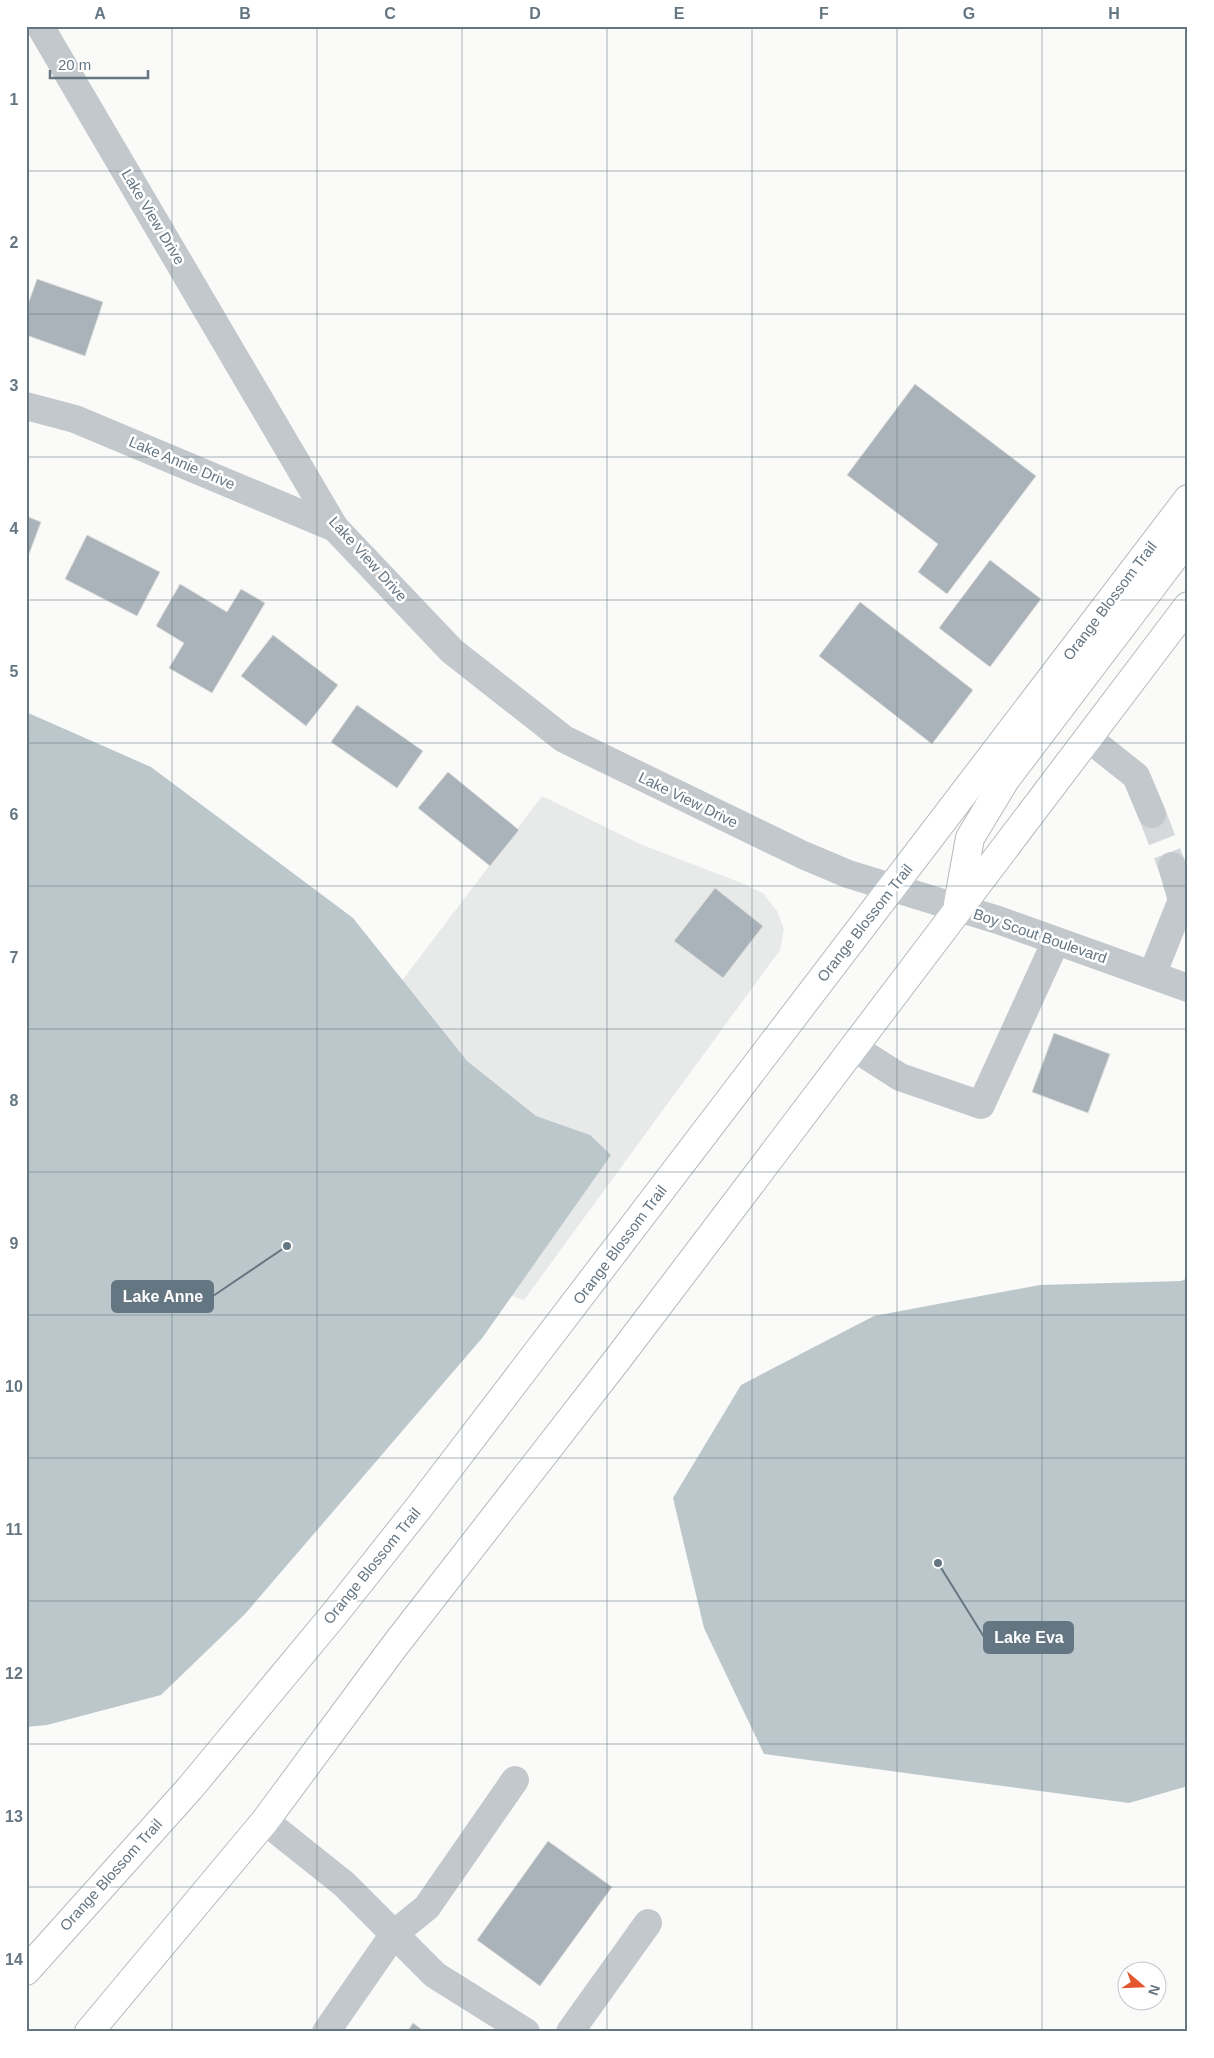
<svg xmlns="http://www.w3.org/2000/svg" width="1214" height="2058" font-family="Helvetica,sans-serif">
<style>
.built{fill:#e8e9e9}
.water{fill:#bbc7cb}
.building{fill:#aab3b9;stroke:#dcdcda}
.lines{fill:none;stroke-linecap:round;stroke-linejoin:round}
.minor-tunnel{stroke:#d5d9db;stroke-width:28;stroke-dasharray:28 14;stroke-linecap:butt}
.major-casing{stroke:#b5babe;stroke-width:30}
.minor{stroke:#c3c8cc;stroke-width:28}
.major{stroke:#fff;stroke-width:28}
.grid{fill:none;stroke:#657683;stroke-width:1;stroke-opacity:0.55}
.labels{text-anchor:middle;stroke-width:5;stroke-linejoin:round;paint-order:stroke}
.street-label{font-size:15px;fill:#657683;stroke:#fff}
.leader{fill:none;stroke:#657683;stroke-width:2}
.callout-dot{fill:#657683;stroke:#fff;stroke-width:2}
.callout{fill:#657683;stroke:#657683;stroke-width:2}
.callout-label{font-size:16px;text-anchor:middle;font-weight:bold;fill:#fff}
.neatline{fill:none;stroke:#657683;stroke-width:2}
.grid-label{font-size:16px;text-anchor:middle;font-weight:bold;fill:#657683}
</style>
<rect width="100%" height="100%" fill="#fafaf8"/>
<path class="built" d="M542 796 640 844 739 882 763 893 777 911 784 929 780 950 524 1300 235 1201Z"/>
<g class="water">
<path d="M26 712 151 767 353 918 467 1061 536 1116 590 1135 611 1155 483 1337 245 1614 161 1695 47 1725 26 1727Z"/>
<path d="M1188 1278V1786L1129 1803 764 1754 704 1628 673 1498 741 1385 874 1316 1040 1285 1181 1281Z"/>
</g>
<g class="building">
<path d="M37 279 103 302 85 356 26 335V310Z"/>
<path d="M915 384 1036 476 947 594 918 572 938 544 847 475Z"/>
<path d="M26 516 41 522 26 562Z"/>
<path d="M87 535 160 572 137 616 65 579Z"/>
<path d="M990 560 1041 599 990 667 939 628Z"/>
<path d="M180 584 227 612 241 589 265 603 212 693 169 668 184 643 156 626Z"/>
<path d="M860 602 973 690 932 744 819 656Z"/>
<path d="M273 635 338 685 306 726 241 676Z"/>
<path d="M357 705 423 751 397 788 331 742Z"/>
<path d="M448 772 519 830 490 866 418 808Z"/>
<path d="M715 888 763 926 723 978 674 941Z"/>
<path d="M1054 1033 1110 1054 1088 1113 1032 1092Z"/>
<path d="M548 1841 612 1887 540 1986 477 1940Z"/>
<path d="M413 2023 425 2032H407Z"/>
</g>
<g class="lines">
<path class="minor-tunnel" d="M1152 814 1172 866"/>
<defs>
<g id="major">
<path d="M958 904 970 838 1005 780 1188 539"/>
<path d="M26 1971 190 1788 336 1612 420 1506 1188 499"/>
<path d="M89 2032 265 1821 393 1648 620 1356 1188 606"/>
</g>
</defs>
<use href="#major" class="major-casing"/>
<g class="minor">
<path d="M40 26 335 528 452 651 564 739 803 855 848 874 998 920 1188 988"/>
<path d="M26 406 75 419 335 528"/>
<path d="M1088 738 1136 776 1152 814"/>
<path d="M1152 975 1182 900 1172 866"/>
<path d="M853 1047 900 1077 981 1105 1056 941"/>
<path d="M515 1780 427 1907 394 1934 435 1975 526 2032"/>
<path d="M265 1821 344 1884 394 1934 326 2032"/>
<path d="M570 2032 648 1923"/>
</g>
<use href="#major" class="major"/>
</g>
<path class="grid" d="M172 26V2032M317 26V2032M462 26V2032M607 26V2032M752 26V2032M897 26V2032M1042 26V2032M26 171H1188M26 314H1188M26 457H1188M26 600H1188M26 743H1188M26 886H1188M26 1029H1188M26 1172H1188M26 1315H1188M26 1458H1188M26 1601H1188M26 1744H1188M26 1887H1188"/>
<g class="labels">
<g class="street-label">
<text transform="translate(153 217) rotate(59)" y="5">Lake View Drive</text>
<text transform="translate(182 463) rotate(23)" y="5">Lake Annie Drive</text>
<text transform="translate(368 559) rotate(48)" y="5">Lake View Drive</text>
<text transform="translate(1110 601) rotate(-53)" y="5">Orange Blossom Trail</text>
<text transform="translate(688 800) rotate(26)" y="5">Lake View Drive</text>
<text transform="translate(865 923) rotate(-52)" y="5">Orange Blossom Trail</text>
<text transform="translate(1040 936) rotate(19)" y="5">Boy Scout Boulevard</text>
<text transform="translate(620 1245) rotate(-53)" y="5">Orange Blossom Trail</text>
<text transform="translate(372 1566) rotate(-51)" y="5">Orange Blossom Trail</text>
<text transform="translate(111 1875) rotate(-48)" y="5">Orange Blossom Trail</text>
</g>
</g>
<path class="leader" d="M287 1246L213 1296M938 1563L984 1637"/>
<g class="callout-dot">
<circle cx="287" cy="1246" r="5"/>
<circle cx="938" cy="1563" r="5"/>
</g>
<g class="callout">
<rect x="112" y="1281" width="101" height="31" rx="5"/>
<rect x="984" y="1622" width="89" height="31" rx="5"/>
</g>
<g class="callout-label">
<text x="163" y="1302">Lake Anne</text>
<text x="1029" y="1643">Lake Eva</text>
</g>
<rect width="1214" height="2058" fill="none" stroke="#ffffff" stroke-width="55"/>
<g transform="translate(1142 1986) rotate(109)"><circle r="24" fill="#ffffff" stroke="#c1c8cd"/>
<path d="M0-4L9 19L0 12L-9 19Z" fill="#e4572e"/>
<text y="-8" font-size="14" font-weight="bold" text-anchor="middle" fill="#657683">N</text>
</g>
<path d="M50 70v8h98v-8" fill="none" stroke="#657683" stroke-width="2.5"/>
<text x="58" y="70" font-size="15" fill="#657683" stroke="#ffffff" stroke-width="4" paint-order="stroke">20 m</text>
<rect x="28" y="28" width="1158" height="2002" class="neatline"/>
<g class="grid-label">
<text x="100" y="19">A</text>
<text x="245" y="19">B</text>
<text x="390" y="19">C</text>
<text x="535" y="19">D</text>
<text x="679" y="19">E</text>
<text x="824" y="19">F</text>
<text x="969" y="19">G</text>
<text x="1114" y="19">H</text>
<text x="14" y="105">1</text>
<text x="14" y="248">2</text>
<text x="14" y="391">3</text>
<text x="14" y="534">4</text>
<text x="14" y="677">5</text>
<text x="14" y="820">6</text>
<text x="14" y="963">7</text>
<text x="14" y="1106">8</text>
<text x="14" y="1249">9</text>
<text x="14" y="1392">10</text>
<text x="14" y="1535">11</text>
<text x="14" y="1679">12</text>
<text x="14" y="1822">13</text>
<text x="14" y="1965">14</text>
</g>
</svg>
